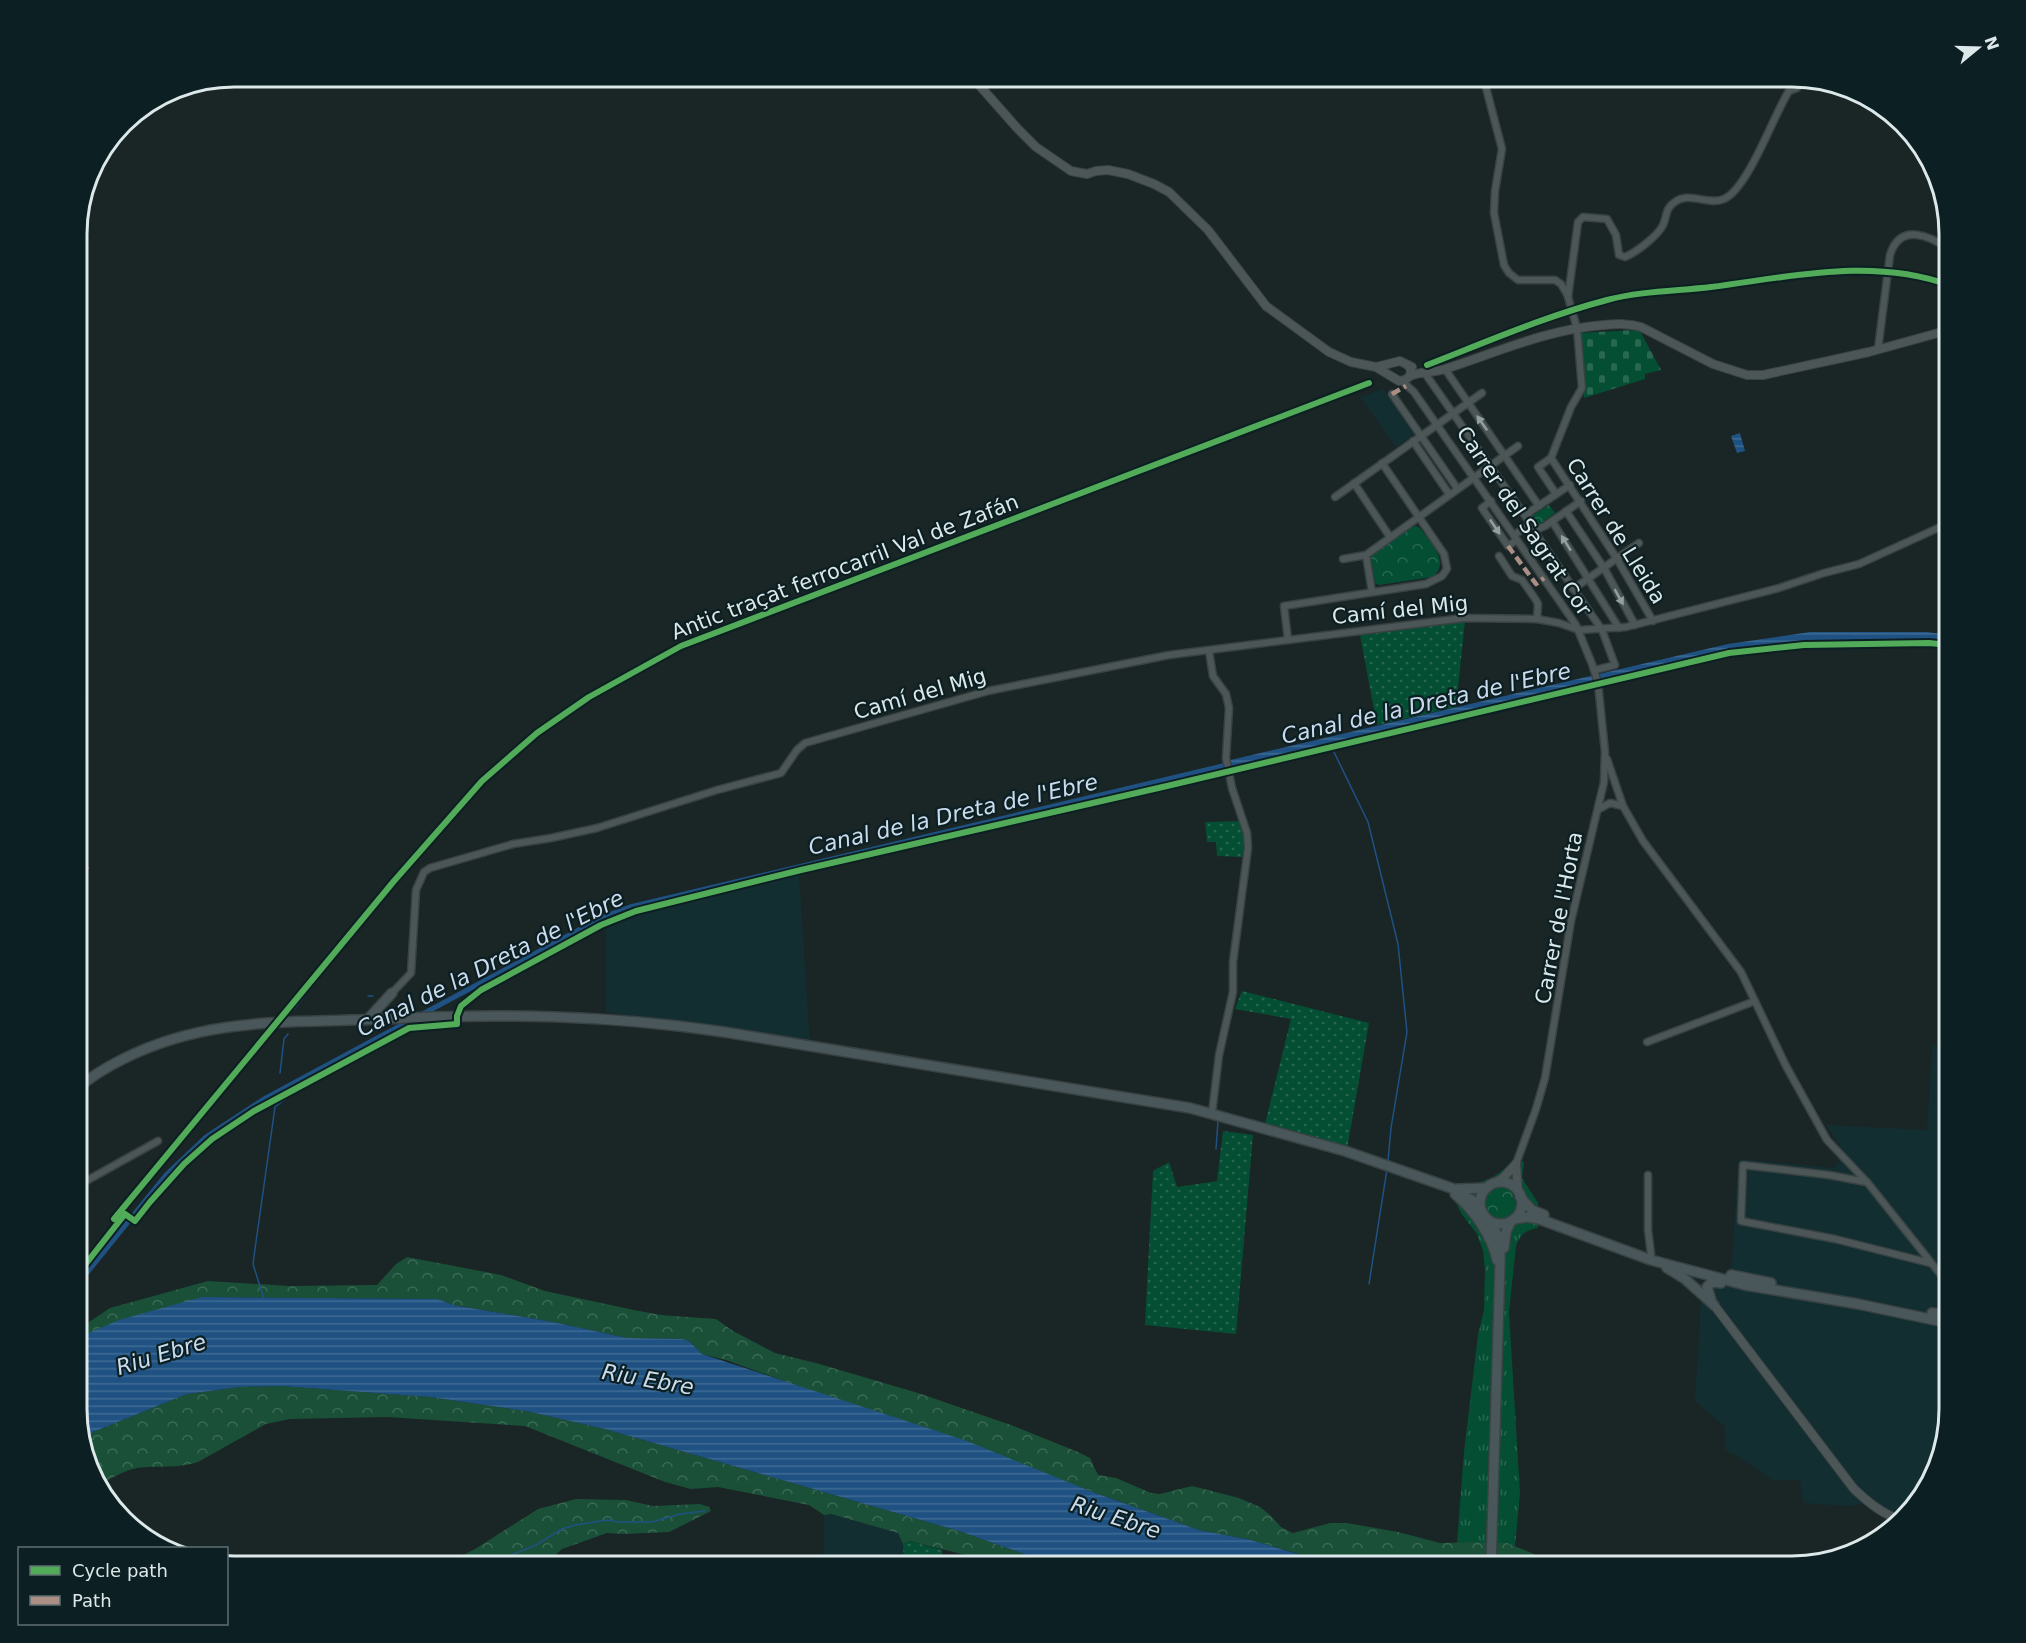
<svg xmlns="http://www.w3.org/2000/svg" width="2026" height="1643" font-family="'DejaVu Sans',sans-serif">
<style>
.built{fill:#132e31}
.grass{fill:url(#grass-tufts)}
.forest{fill:url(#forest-crowns)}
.cemetery{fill:url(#cemetery-stones)}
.park{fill:url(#park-crowns)}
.garden{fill:url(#garden-dots)}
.water{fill:url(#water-rules)}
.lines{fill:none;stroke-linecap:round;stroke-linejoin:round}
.stream{stroke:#1f5283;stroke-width:1.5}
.canal{stroke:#1f5283;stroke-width:5}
.minor-casing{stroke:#394243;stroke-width:9}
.tertiary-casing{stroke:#394243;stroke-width:10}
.primary-casing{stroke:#394243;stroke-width:12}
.minor{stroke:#4d5657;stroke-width:6}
.tertiary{stroke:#4d5657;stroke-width:8}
.primary{stroke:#4a575a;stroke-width:9}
.quiet{stroke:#ac8f84;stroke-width:4.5;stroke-dasharray:9 4.5;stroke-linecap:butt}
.cycleway-casing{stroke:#0c1f22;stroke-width:10}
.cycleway{stroke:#51ab58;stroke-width:6}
.oneway{fill:#949fa0}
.labels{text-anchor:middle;stroke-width:4.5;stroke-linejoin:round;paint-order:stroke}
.street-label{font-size:21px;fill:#dce8e9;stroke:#0c1f22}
.water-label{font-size:22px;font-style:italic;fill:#cadbee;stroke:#0c1f22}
.rim{fill:none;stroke:#dce8e9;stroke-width:3}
</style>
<defs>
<pattern id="grass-tufts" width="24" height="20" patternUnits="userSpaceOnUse" patternTransform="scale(1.5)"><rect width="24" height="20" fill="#044e33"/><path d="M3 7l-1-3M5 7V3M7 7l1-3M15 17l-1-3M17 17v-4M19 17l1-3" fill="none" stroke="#286851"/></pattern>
<pattern id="forest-crowns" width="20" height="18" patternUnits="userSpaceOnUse" patternTransform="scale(1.5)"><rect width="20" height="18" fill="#1a5038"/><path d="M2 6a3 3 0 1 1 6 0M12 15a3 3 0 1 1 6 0" fill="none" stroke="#3b6955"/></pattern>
<pattern id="cemetery-stones" width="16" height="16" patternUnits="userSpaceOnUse" patternTransform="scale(1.5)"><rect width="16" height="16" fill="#044e33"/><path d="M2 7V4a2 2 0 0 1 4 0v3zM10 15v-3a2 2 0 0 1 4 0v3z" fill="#286851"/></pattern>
<pattern id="park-crowns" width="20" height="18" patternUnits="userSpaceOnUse" patternTransform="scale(1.5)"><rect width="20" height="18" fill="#044e33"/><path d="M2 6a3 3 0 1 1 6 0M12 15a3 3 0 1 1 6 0" fill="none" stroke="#286851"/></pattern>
<pattern id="garden-dots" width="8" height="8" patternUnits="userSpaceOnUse" patternTransform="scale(1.5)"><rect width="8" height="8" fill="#044e33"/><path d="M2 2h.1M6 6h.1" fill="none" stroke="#286851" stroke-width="1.8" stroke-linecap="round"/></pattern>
<pattern id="water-rules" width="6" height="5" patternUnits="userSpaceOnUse" patternTransform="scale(1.5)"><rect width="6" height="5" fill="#1f5283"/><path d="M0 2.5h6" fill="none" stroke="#3f6b95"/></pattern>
</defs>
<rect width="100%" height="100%" fill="#1a2526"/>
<g class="built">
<path d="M1383 389 1415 434 1396 447 1360 397Z"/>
<path d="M799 874 810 1043 606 1012V928L635 915Z"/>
<path d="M1932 1045 1949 1046V1409L1938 1469 1911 1513 1899 1522 1890 1520 1864 1504 1847 1506 1803 1503 1800 1480H1772L1737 1456 1725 1450V1427L1695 1401 1701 1300 1732 1265 1738 1159 1833 1168 1846 1155 1826 1125 1927 1130Z"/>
<path d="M826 1513 899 1533 903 1544 904 1566H823L824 1515Z"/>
</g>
<path class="grass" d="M1514 1158 1524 1162 1522 1178 1538 1203V1228C1526 1230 1520 1234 1516 1246L1509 1312 1520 1493 1515 1546 1503 1543H1457L1464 1452 1478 1335 1484 1310 1485 1270 1483 1251 1477 1234 1461 1213 1454 1199 1456 1184C1478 1187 1500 1177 1514 1158Z"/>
<g class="forest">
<path d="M407 1257 501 1275 545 1291 634 1310 661 1315 716 1319 733 1331 775 1353 816 1363 918 1393 1011 1425 1078 1452 1090 1458 1098 1475 1116 1478 1151 1493 1160 1494 1192 1486 1239 1498 1260 1507 1270 1515 1281 1527 1293 1533 1330 1523H1347L1398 1532 1440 1543 1477 1542 1507 1543 1563 1566H1419L1417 1563 1376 1562 1356 1566 1333 1564 1251 1540 1199 1530 726 1360 702 1354 690 1342 683 1339 627 1338 553 1322 453 1305 438 1299 202 1297 77 1338V1330L110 1308 208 1281 289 1286 377 1285 396 1264Z"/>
<path d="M281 1386 430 1397 526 1411 605 1429 959 1531 1030 1556 1042 1566H994L992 1563 986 1560 909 1541 903 1544 898 1533 831 1514 824 1515 809 1505 718 1487 691 1489 665 1482 525 1426 387 1417 290 1419 266 1424 198 1462C177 1469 157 1465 137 1468 123 1471 110 1479 98 1485L93 1479 82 1440 93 1432 187 1394 240 1387Z"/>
<path d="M576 1499 626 1500 653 1506 700 1504 709 1507 711 1511 669 1532 624 1534 607 1533 562 1549 544 1566H442L475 1549 538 1509Z"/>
</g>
<path class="cemetery" d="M1635 330 1640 331 1661 370 1645 374V379L1584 398 1579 333Z"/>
<g class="park">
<path d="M1549 505 1555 513 1538 525H1535L1532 516Z"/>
<path d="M1416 526 1420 528C1430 542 1452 563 1432 577L1379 585 1375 583 1371 559 1372 555 1411 527Z"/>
<circle cx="1500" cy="1204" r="16"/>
</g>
<g class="garden">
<path d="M1465 621 1456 707 1377 725 1360 635Z"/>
<path d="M1242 821 1245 837 1242 857 1217 856 1216 842H1207L1205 822Z"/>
<path d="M1242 991 1369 1023 1347 1149 1265 1124 1291 1019 1235 1009Z"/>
<path d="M1223 1131 1253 1135 1236 1334 1145 1325 1153 1171 1169 1162 1177 1187 1217 1181Z"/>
<path d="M909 1541 942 1550 943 1566H904L903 1544Z"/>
</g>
<g class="water">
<path d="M1740 433 1745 451 1737 453 1731 436Z"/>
<path d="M1810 632H1927L1949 635V642C1878 636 1808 640 1737 650L1223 770 1222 762 1728 644Z"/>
<path d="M202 1297 438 1299 453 1305 553 1322 627 1338 683 1339 690 1342 702 1354 967 1441 1090 1491 1199 1530 1251 1540 1318 1560 1340 1565H1363L1405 1556 1419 1566H1042L1030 1556 959 1531 605 1429 526 1411 430 1397 281 1386 240 1387 187 1394 93 1432 82 1440 77 1419V1338L119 1320Z"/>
<path d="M852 1557 861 1558 866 1566H846L847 1561Z"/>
</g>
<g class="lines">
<g class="stream">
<path d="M1333 750 1368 822 1398 944 1407 1032 1391 1128 1388 1161"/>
<path d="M368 996H373"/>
<path d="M294 1009 305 995"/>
<path d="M280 1073 284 1039 288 1034"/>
<path d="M1216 1110 1220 1111"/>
<path d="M1216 1149 1218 1121"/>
<path d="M1369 1284 1387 1169"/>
<path d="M264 1299 253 1264 255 1249 275 1107 288 1097"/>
<path d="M484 1566 536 1545 562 1529 575 1525 608 1520 618 1522H652L680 1514 705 1511"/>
</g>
<g class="canal">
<path d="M419 1016 603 917 630 907 1227 765"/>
<path d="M77 1285 166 1175 206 1137 264 1099 411 1020"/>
</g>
<defs>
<g id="minor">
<path d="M1481 77 1484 80 1502 149 1495 191 1494 213 1504 265 1509 273 1518 280H1555L1561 284 1568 296"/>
<path d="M1943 332 1949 360"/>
<path d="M1878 349 1890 255C1900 222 1930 236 1949 249"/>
<path d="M1445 369 1539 506"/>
<path d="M1424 372 1528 520"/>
<path d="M1402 381 1414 392 1576 625 1592 664 1598 683 1605 752 1604 782 1571 921 1545 1078 1536 1109 1516 1164"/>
<path d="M1392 394 1457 488"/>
<path d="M1413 441 1449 494"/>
<path d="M1551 458 1571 407 1582 388 1577 328 1568 297 1578 222 1583 217 1607 219 1616 235 1619 255 1625 257C1635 253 1658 236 1663 225 1667 217 1665 208 1675 202 1689 191 1709 206 1724 199 1748 189 1774 114 1789 91L1797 88 1803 78"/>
<path d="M1551 458 1617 559 1653 621"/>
<path d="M1551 458 1538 467 1556 494"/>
<path d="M1354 483 1390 537"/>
<path d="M1335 497 1482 393"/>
<path d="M1491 501 1482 508 1508 546 1517 540"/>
<path d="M1566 511 1604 568 1635 625"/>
<path d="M1552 521 1619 628"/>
<path d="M1532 528 1534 531 1545 526 1581 501"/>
<path d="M1534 531 1602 630 1615 665 1595 670"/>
<path d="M1514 535 1529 525 1528 513 1570 485"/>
<path d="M1499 556 1512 576 1522 580 1536 600 1538 604 1537 619"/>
<path d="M1343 559 1366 555"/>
<path d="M1573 589 1639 543"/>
<path d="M1372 592 1366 555 1518 446"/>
<path d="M1288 640 1284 606 1426 584 1442 576 1447 569 1444 554 1382 463"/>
<path d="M1209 651 1213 676 1226 694 1229 708 1226 758 1232 788 1247 833 1248 848 1233 962V992L1219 1055 1212 1113"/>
<path d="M1607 759 1623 806 1643 841 1741 972 1786 1066 1827 1140 1867 1182 1949 1285"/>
<path d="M1599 809 1610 803 1623 806"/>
<path d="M392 993 411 973 416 890 424 872 430 868 513 844 551 838 597 828 717 790 781 773 797 750 805 743 988 691 1169 655 1464 618 1537 619 1559 623 1579 630 1626 627 1779 588 1824 573 1859 564 1949 523"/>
<path d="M77 1007 79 1064 86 1081"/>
<path d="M1647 1042 1755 1001"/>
<path d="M1648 1175V1230L1651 1254"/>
<path d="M1866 1182 1829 1175 1743 1165 1741 1221 1835 1239 1930 1263"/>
<path d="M77 1186 158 1141"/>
</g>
<g id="tertiary">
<path d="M972 77 1017 128 1036 147 1071 171 1087 174 1096 171 1108 170 1128 174 1154 184 1169 192 1208 230 1266 306 1329 352 1351 362 1376 367 1399 381 1405 380 1410 376 1411 370 1408 365"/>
<path d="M1376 367 1400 361 1412 367"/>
<path d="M1410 376C1421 371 1433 373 1445 369 1498 352 1548 329 1604 325 1617 324 1629 323 1641 327L1713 364 1747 375H1763L1869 352 1949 330"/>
<path d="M1516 1164 1518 1192"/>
<path d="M1495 1183 1503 1178 1516 1164"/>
<path d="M1714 1305 1854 1489C1868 1502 1882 1514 1901 1520"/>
</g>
<g id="primary">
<path d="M369 1018 392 993"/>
<path d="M77 1089C90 1077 107 1067 123 1059 208 1016 292 1023 384 1019 501 1013 608 1015 724 1032L1190 1108 1345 1151 1454 1189 1472 1200 1480 1209"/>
<circle cx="1501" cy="1203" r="21"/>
<path d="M1457 1189 1487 1188"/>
<path d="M1455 1194C1474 1210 1492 1236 1497 1260"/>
<path d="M1520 1197 1532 1210 1544 1215"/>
<path d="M1514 1219 1527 1217 1539 1219 1651 1260 1745 1285 1858 1304 1949 1323"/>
<path d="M1490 1222 1500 1240V1264L1491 1566"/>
<path d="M1504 1248 1506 1232 1511 1221"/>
<path d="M1667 1268 1685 1279 1714 1305"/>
<path d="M1731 1275 1771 1283"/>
<path d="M1711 1300 1707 1287 1712 1282 1721 1283"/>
<path d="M1932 1313 1949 1315"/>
</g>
</defs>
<use href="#minor" class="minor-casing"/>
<use href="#tertiary" class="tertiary-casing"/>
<use href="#primary" class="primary-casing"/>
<use href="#minor" class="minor"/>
<use href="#tertiary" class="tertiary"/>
<use href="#primary" class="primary"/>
<g class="quiet">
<path d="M1392 394 1406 386"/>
<path d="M1508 546 1536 584 1544 578"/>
<path d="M77 843 87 869"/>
</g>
<defs>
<g id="cycleway">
<path d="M1427 365C1486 342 1546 316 1607 300 1641 291 1677 291 1711 287 1790 277 1872 257 1949 285"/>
<path d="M114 1219 394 881 482 781 537 733 589 697 681 646 1369 383"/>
<path d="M77 1275 125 1214 135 1221 150 1202 184 1164 212 1139 254 1111 409 1028 457 1024V1016L461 1006 481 990 601 925 636 911 801 870 1167 786 1729 653 1804 645 1929 643 1949 645"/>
</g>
</defs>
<use href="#cycleway" class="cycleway-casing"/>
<use href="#cycleway" class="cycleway"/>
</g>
<defs><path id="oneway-solid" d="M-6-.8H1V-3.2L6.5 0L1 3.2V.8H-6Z" transform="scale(1.5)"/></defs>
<g class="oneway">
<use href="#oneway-solid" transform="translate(1482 423) rotate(-125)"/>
<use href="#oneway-solid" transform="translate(1495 527) rotate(56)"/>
<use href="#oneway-solid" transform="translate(1566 543) rotate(-122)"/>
<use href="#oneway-solid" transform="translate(1619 597) rotate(61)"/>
</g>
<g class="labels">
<g class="street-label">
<text transform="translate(1524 521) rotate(56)" y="7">Carrer del Sagrat Cor</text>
<text transform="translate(1616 531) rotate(58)" y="7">Carrer de Lleida</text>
<text transform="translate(845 567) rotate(-21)" y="7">Antic traçat ferrocarril Val de Zafán</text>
<text transform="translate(1400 610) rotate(-6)" y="7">Camí del Mig</text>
<text transform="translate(920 694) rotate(-16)" y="7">Camí del Mig</text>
<text transform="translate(1559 918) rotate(-79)" y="7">Carrer de l'Horta</text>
</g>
<g class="water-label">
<text transform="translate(1426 703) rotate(-13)" y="8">Canal de la Dreta de l'Ebre</text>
<text transform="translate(953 814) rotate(-13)" y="8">Canal de la Dreta de l'Ebre</text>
<text transform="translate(490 963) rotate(-27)" y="8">Canal de la Dreta de l'Ebre</text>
<text transform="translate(161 1354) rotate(-17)" y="8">Riu Ebre</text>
<text transform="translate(648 1379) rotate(10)" y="8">Riu Ebre</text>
<text transform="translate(1116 1517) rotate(18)" y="8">Riu Ebre</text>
</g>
</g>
<path d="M0 0H2026V1643H0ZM234 87H1792A147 147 0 0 1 1939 234V1409A147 147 0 0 1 1792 1556H234A147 147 0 0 1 87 1409V234A147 147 0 0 1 234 87Z" fill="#0c1f22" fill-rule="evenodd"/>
<path class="rim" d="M234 87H1792A147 147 0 0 1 1939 234V1409A147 147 0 0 1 1792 1556H234A147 147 0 0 1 87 1409V234A147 147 0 0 1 234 87Z"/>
<rect x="18" y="1547" width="210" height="78" fill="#0c1f22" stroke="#5f6f72" stroke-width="1.5"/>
<rect x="30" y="1566" width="30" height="9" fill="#51ab58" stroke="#5f6f72" stroke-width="1.5"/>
<text x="72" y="1577" font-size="18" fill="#dce8e9">Cycle path</text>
<rect x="30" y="1596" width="30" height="9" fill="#ac8f84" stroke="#5f6f72" stroke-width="1.5"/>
<text x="72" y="1607" font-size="18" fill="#dce8e9">Path</text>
<g transform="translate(1978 48) rotate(71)" stroke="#0c1f22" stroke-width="4.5" paint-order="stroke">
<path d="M0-4.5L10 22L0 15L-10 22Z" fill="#dce8e9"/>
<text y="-9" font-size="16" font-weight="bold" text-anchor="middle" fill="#dce8e9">N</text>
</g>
</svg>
